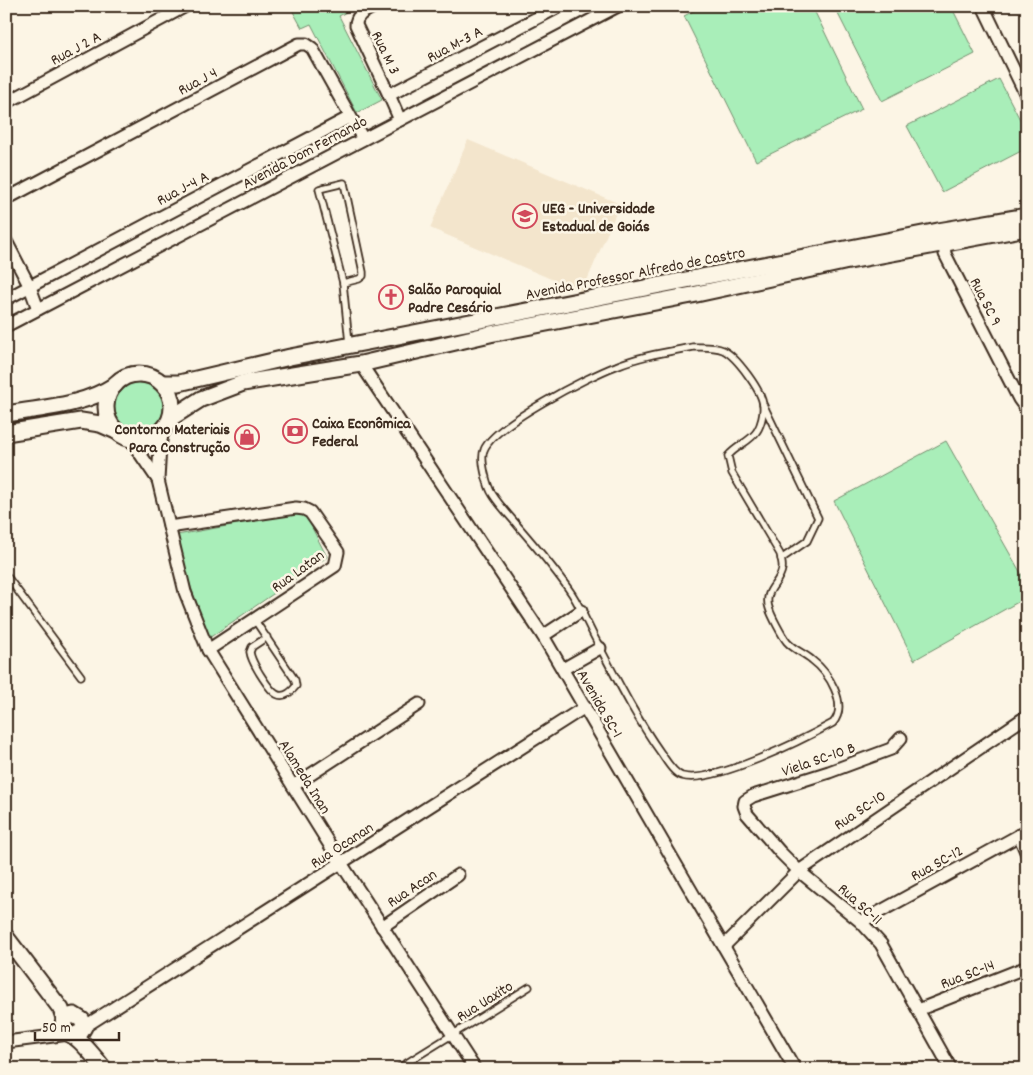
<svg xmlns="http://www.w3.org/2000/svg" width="1033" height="1075" font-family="Dekko,sans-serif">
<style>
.built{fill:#f3e5cc}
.green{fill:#a9eeb9;stroke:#728c6c}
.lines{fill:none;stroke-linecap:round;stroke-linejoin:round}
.lane-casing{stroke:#3b2a1e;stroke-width:9}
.street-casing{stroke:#3b2a1e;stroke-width:15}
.secondary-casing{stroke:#3b2a1e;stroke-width:19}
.lane{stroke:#fcf5e5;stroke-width:5.5}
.street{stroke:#fcf5e5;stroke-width:11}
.secondary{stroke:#fcf5e5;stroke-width:15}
.labels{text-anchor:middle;stroke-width:5;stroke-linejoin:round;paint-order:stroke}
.street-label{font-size:16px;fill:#3b2a1e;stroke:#fcf5e5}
.poi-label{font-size:16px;font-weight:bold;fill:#3b2a1e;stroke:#fcf5e5;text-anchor:start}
</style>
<rect width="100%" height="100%" fill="#fcf5e5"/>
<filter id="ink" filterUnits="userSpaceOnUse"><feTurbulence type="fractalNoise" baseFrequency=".02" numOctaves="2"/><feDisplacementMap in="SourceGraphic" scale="10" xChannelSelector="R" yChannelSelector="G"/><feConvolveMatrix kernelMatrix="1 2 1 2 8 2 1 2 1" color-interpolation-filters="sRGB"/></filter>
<g filter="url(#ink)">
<path class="built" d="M468 140 620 204 582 292 430 228Z"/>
<g class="green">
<path d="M290 6H348L350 10 339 16 382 100 357 113 311 24 302 28Z"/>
<path d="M703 6H812L862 109 756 161 684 16Z"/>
<path d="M834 6H951L975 54 882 101Z"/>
<path d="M999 79 1027 133V148L942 192 907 126Z"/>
<circle cx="139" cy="407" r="25"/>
<path d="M946 441 1027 584V597L914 660 834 501Z"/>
<path d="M304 512 327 557 209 638 186 573 177 535Z"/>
</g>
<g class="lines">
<defs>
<g id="lane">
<path d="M344 183 363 272V276L359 279 343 283 319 189Z"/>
<path d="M343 283 349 343"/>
<path d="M693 347C703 347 714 346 723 350 736 356 762 391 763 405 764 413 761 425 757 431 751 441 736 446 728 456L732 473 780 554C781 558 783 565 782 569 780 584 763 590 769 608 771 615 782 636 787 642 794 650 804 653 812 660 828 672 849 704 833 723 804 739 713 785 682 776 673 773 666 760 661 753 636 718 616 678 596 640 588 625 581 608 572 594 556 570 537 548 518 526 510 516 500 506 493 495 487 487 480 459 484 450 493 425 589 376 616 366 640 356 667 352 693 347Z"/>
<path d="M763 404 818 518 807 541 781 559"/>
<path d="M6 575 81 676"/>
<path d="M254 619 295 680 296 686C279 707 270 689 260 674 256 667 251 660 250 652L252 647 267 637"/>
<path d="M397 1069 529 987"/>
</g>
<g id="street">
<path d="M375 6C366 11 356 14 356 25L389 95 400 120"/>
<path d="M983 6 1027 97"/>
<path d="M389 95 560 6"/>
<path d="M6 103 186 6"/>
<path d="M6 199 299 44H306L312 48 363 139"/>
<path d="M941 237 944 244 945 254 1019 399 1027 410"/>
<path d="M6 241 30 287 38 309"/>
<path d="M6 299 350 117"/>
<path d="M6 326 618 6"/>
<path d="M361 364 543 636 795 1069"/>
<path d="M163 430 160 446 158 480 185 592 208 650 341 863 475 1069"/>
<path d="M130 439 158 480"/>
<path d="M169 527 296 508 304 509 310 512 338 552 335 566 208 650"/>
<path d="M543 636 581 611"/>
<path d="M563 669 600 648"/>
<path d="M901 738 891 749 829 772 753 796 745 801 744 806 747 814 780 852 799 871 861 922 881 944 951 1069"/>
<path d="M293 786 419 704"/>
<path d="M1019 835 1027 854"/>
<path d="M861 922 1027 831"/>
<path d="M382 927 458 875"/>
<path d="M724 946 799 871 1027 716"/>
<path d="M918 1010 1027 967"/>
<path d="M84 1027 585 707"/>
<path d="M6 1042 69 1034"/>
</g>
<g id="secondary">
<circle cx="139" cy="407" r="33"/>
<path d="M162 383H179L290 357 938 231 1027 216"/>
<path d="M6 414C43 408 83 406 115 385"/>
<path d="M171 418 201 399 243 383 361 364 490 334 692 295 844 262 1027 228"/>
<path d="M6 433 81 421 100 424 116 431"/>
<path d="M6 937 61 1009 65 1021"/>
<path d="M73 1036 81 1032 84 1027 82 1020 74 1015C67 1016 61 1021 64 1029 66 1034 69 1033 73 1036 81 1040 98 1061 104 1069"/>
</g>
</defs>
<use href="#lane" class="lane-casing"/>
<use href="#street" class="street-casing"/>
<use href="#secondary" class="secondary-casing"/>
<use href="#lane" class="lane"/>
<use href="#street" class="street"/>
<use href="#secondary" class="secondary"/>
</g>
</g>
<defs>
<symbol id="university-ring" viewBox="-11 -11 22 22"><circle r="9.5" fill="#fcf5e5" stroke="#d1495b" stroke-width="1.5"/><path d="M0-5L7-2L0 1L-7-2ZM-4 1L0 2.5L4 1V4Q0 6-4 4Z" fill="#d1495b"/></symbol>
<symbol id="church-ring" viewBox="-11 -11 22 22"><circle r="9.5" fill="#fcf5e5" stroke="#d1495b" stroke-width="1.5"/><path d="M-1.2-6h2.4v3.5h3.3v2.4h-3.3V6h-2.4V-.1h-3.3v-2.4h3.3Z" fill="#d1495b"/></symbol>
<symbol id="bank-ring" viewBox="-11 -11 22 22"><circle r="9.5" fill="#fcf5e5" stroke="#d1495b" stroke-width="1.5"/><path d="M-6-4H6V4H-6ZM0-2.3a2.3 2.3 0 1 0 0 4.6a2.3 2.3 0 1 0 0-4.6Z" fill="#d1495b"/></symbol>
<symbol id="shop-ring" viewBox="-11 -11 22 22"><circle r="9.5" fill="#fcf5e5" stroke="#d1495b" stroke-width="1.5"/><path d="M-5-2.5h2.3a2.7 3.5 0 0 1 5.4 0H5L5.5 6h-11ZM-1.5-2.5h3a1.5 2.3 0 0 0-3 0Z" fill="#d1495b"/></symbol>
</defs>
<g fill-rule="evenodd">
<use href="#university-ring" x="511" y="202" width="28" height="28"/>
<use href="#church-ring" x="377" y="283" width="28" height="28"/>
<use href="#bank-ring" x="281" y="417" width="28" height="28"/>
<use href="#shop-ring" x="233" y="423" width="28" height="28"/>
</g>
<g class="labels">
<g class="street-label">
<text transform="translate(454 43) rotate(-28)" y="6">Rua M-3 A</text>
<text transform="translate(75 47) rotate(-28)" y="6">Rua J 2 A</text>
<text transform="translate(387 52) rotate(64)" y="6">Rua M 3</text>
<text transform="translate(197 80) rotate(-28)" y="6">Rua J 4</text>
<text transform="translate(304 151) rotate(-28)" y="6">Avenida Dom Fernando</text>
<text transform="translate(182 187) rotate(-28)" y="6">Rua J-4 A</text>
<text transform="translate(635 272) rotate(-11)" y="6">Avenida Professor Alfredo de Castro</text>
<text transform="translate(987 301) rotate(63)" y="6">Rua SC 9</text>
<text transform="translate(297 570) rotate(-36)" y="6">Rua Latan</text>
<text transform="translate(601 703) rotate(60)" y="6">Avenida SC-1</text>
<text transform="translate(818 758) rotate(-19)" y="6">Viela SC-10 B</text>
<text transform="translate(306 776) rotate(58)" y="6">Alameda Inan</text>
<text transform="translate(859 809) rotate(-34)" y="6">Rua SC-10</text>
<text transform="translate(341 844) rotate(-33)" y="6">Rua Ocanan</text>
<text transform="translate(936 862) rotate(-29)" y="6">Rua SC-12</text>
<text transform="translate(411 887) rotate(-34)" y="6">Rua Acan</text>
<text transform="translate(861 903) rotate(42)" y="6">Rua SC-11</text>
<text transform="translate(967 973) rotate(-21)" y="6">Rua SC-14</text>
<text transform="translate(484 1000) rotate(-32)" y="6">Rua Uaxito</text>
</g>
<g class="poi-label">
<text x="542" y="213">UEG - Universidade<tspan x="542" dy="18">Estadual de Goiás</tspan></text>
<text x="408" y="294">Salão Paroquial<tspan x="408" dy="18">Padre Cesário</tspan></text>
<text x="312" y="428">Caixa Econômica<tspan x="312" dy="18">Federal</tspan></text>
<text x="230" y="434" text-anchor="end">Contorno Materiais<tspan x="230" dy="18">Para Construção</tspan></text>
</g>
</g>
<rect width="1033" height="1075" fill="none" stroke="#fcf5e5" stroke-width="25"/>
<rect x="12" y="12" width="1008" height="1050" fill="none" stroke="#3b2a1e" stroke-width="2" filter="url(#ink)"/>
<path d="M35 1032v8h84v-8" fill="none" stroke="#3b2a1e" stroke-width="2.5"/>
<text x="42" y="1032" font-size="15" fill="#3b2a1e" stroke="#fcf5e5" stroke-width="4" paint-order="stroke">50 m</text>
</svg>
